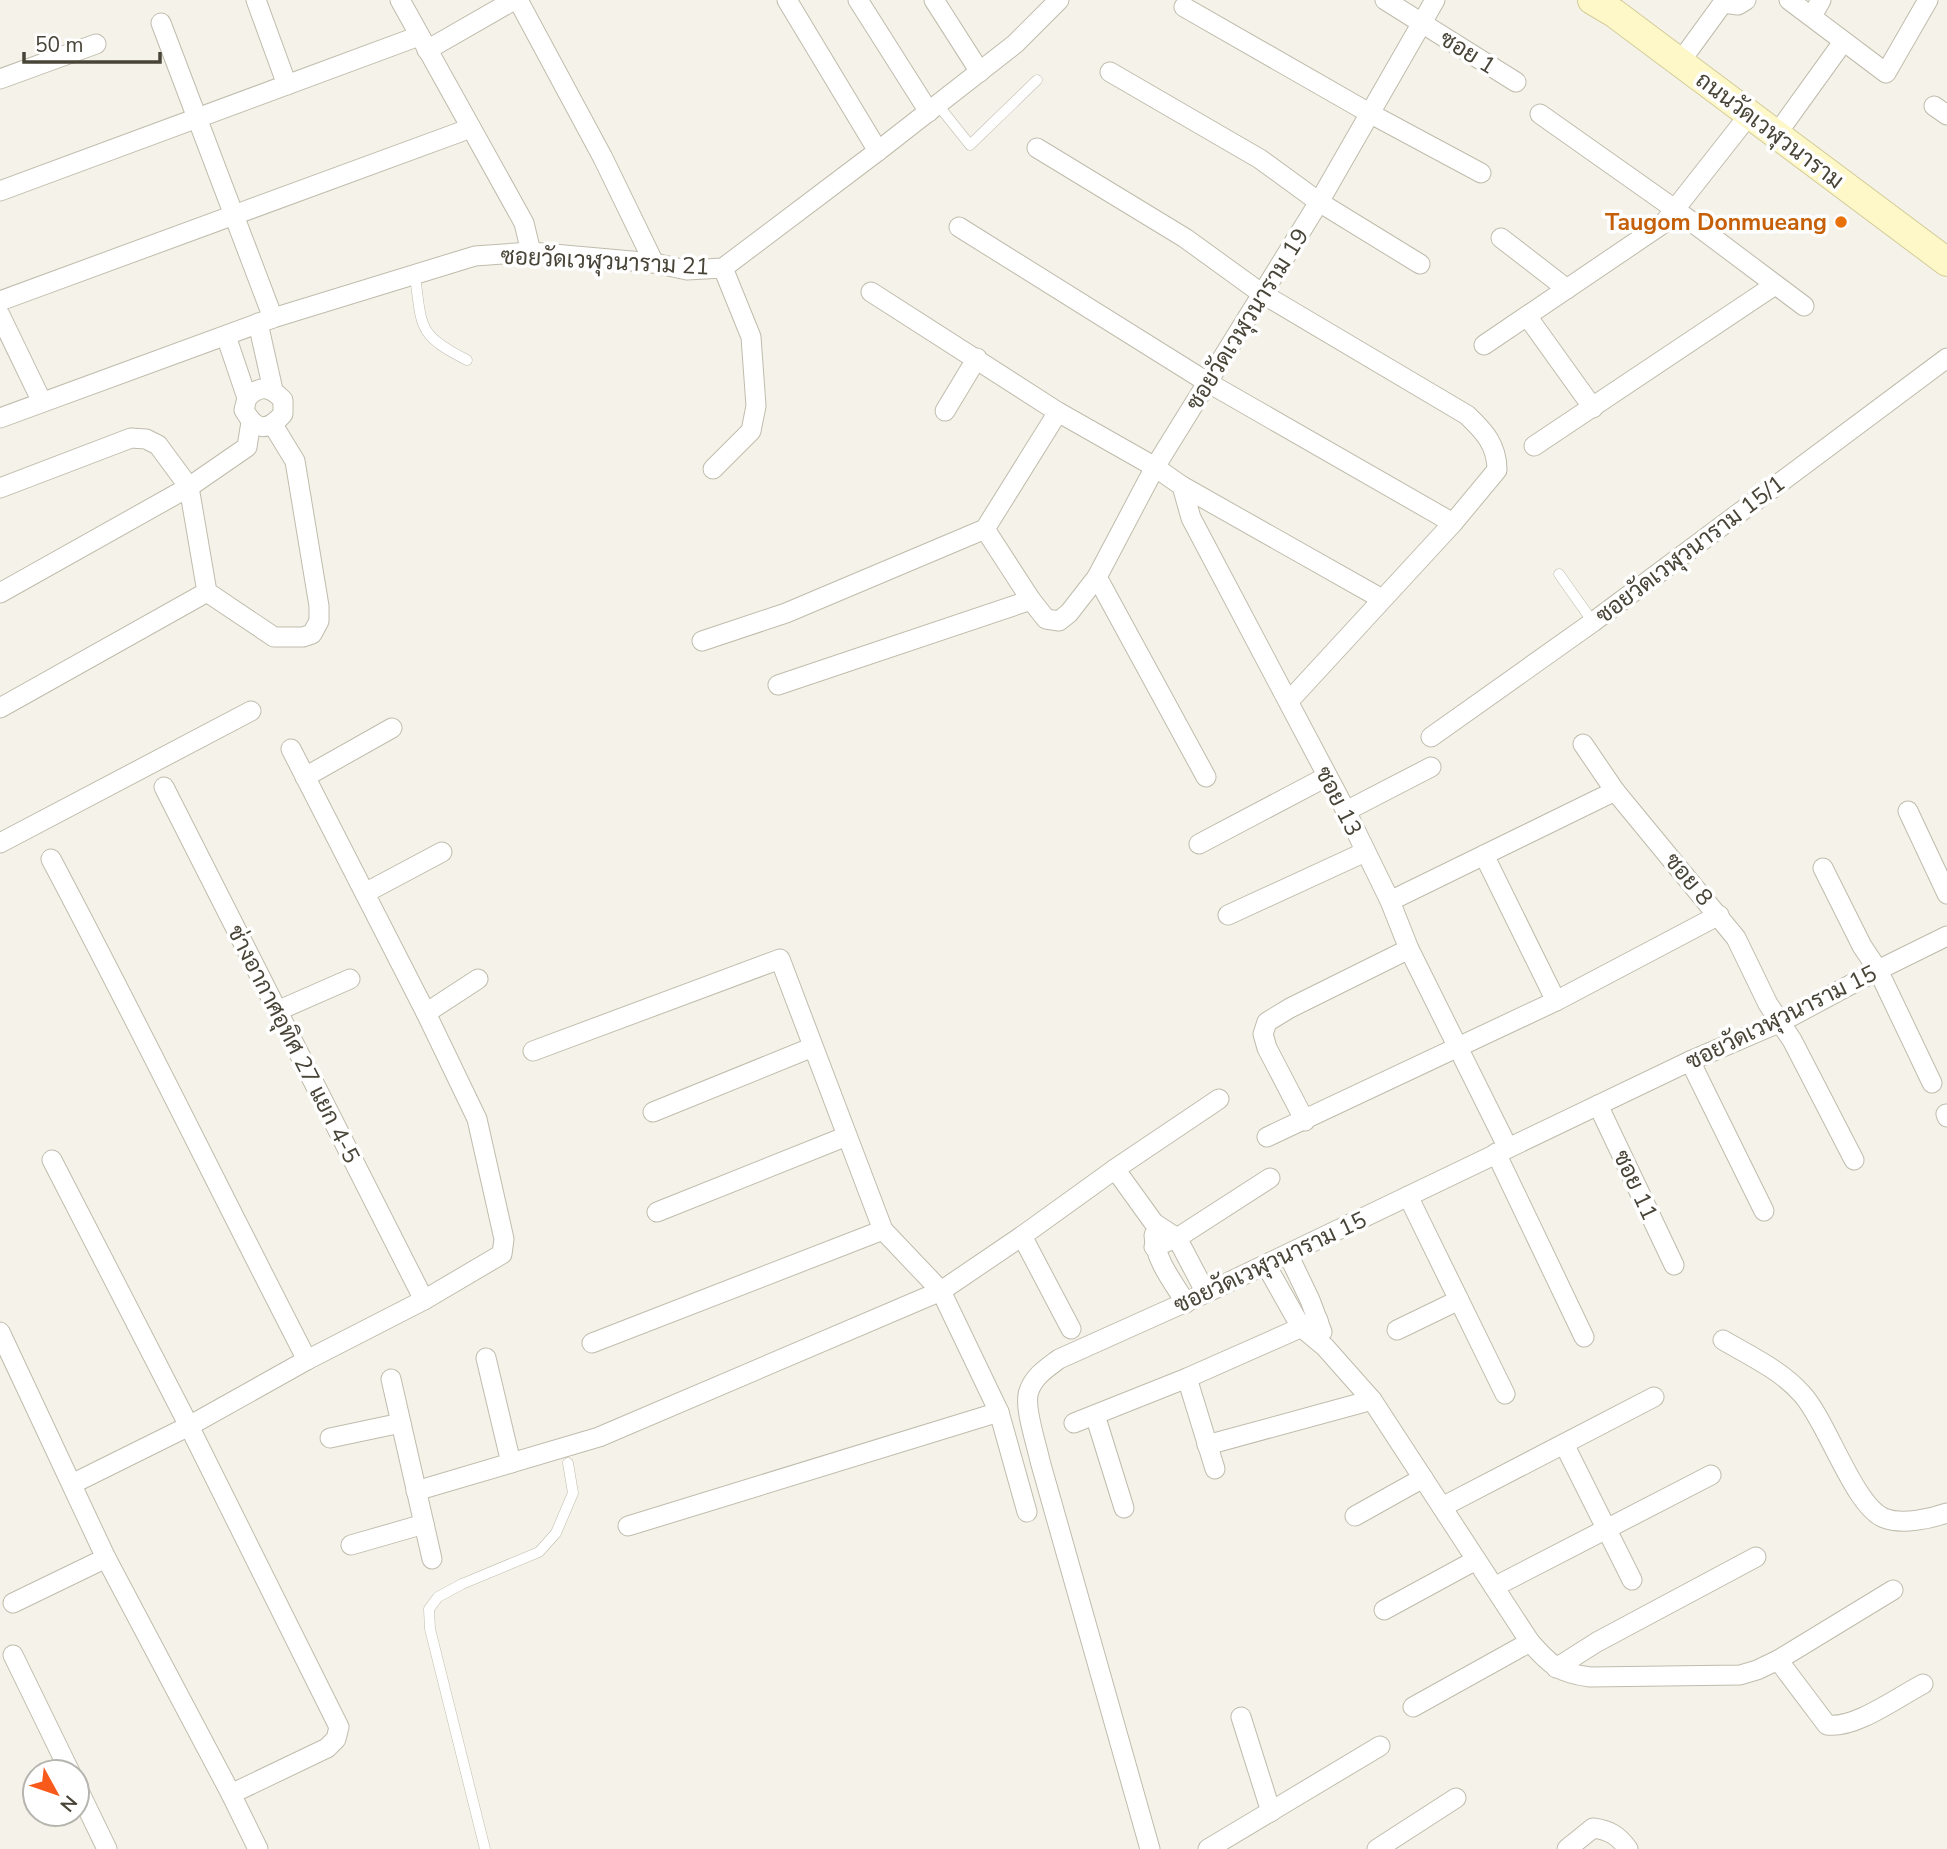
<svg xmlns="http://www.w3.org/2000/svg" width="1947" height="1849" font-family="'Nunito Sans',Sarabun,sans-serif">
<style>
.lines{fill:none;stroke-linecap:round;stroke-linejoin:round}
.lane-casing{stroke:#c0bcac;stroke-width:11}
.street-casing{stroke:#c0bcac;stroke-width:21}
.secondary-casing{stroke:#d4cc99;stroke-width:30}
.lane{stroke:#fff;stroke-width:10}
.street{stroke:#fff;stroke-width:19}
.secondary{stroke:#fef8c9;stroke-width:28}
.food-dot{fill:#e8710a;stroke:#fff;stroke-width:2.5}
.labels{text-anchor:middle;stroke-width:7;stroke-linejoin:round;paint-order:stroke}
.street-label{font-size:23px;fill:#484437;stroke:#fff}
.food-label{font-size:23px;font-weight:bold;fill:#c56008;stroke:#fff;text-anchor:end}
</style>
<rect width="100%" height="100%" fill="#f4f2e9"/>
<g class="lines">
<defs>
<g id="lane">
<path d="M938 105 970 145 1037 80"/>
<path d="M415 276C422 327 417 335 467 360"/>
<path d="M1559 574 1593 622"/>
<path d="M485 1849 430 1629 429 1609 438 1597 462 1584 539 1552 556 1533 573 1493 568 1463"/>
</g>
<g id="street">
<path d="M256 0 287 85"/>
<path d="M400 0 524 223 531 252"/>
<path d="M518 0 603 158 654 263"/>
<path d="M787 0 878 151"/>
<path d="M858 0 929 112"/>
<path d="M934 0 980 72"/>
<path d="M1385 0 1516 82"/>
<path d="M1789 0 1886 73 1928 0"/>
<path d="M1723 3 1738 5 1746 0"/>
<path d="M1184 7 1371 114 1481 173"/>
<path d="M1812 16 1821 0"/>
<path d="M161 23 273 318"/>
<path d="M427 50 514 0"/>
<path d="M1680 62 1723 3V0"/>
<path d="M1110 72 1260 159 1319 202 1420 264"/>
<path d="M0 79 96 44"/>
<path d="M1934 106 1947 115"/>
<path d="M1540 114 1676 210 1804 306"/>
<path d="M1776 135 1843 42"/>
<path d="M1037 148 1185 238 1261 293 1467 415C1484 431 1497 445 1497 470L1453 523 1289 701"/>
<path d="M0 191 419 36"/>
<path d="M959 227 1207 382 1453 523"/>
<path d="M1501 238 1567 289"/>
<path d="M871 292 1058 412 1155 467 1182 486 1191 518 1346 811 1390 901 1409 949 1508 1148"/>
<path d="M0 301 471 128"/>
<path d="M0 315 42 402"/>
<path d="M1527 316 1593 408"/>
<path d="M258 323 273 390"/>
<path d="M226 336 247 398 244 410C256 431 267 432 283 414V400C271 387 260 384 247 398"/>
<path d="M1484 345 1664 223 1749 115"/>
<path d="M945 411 977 358"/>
<path d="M0 418 273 318 475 256 531 252 654 263 687 270 723 268 878 151 1015 44 1059 0"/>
<path d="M1534 446 1775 285"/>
<path d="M713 469 751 431 756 406 751 337 723 268"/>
<path d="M1182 486 1382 599"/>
<path d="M0 488 131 438 146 439 158 445 189 487 207 592 274 637H303L312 634 319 621V606L295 461 273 425"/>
<path d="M985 529 1031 600 1046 619 1059 621 1069 613 1097 577 1155 467 1319 202 1435 0"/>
<path d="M1097 577 1206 777"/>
<path d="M0 593 189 487 247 447 251 422"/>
<path d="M702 641 786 613 985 529 1058 412"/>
<path d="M778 685 1031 600"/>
<path d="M0 708 207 592"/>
<path d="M1431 737 1593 622 1947 358"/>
<path d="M1583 744 1615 791 1736 938 1768 1004 1792 1040 1854 1160"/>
<path d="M305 777 392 728"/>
<path d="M164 787 424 1300"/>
<path d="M1346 811 1431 767"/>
<path d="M1908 811 1947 894"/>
<path d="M0 843 251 711"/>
<path d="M1199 844 1326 777"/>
<path d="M1484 855 1556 1001"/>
<path d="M51 859C139 1025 221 1193 307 1360"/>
<path d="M1823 868 1862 946 1878 970 1932 1083"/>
<path d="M365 893 442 852"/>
<path d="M1390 901 1615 791"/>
<path d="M1228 915 1365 852"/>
<path d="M277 1011 350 979"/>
<path d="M426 1013 478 979"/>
<path d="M533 1051 780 959 883 1230"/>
<path d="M1690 1061 1764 1211"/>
<path d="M1598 1105 1674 1265"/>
<path d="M653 1112 813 1047"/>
<path d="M1946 1114 1947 1117"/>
<path d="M1305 1121 1267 1048 1263 1034 1267 1022 1290 1008 1409 949"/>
<path d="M1267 1137 1556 1001 1719 915"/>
<path d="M1496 1153 1584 1337"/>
<path d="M52 1160 189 1426 339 1727 336 1739 327 1748 231 1794"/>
<path d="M1115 1169 1154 1223 1177 1238 1206 1293"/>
<path d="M1408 1196 1505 1394"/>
<path d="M657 1212 847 1136"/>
<path d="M1154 1235C1155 1260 1173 1282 1186 1303"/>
<path d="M1022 1236 1071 1329"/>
<path d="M1154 1247 1177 1238 1270 1178"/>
<path d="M1288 1254 1310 1300 1322 1332"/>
<path d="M1266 1265 1301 1327 1325 1347 1372 1400 1530 1642C1550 1665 1559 1673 1590 1677L1740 1675 1757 1670 1778 1660 1893 1590"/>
<path d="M1397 1330 1459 1300"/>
<path d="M0 1332 106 1558 231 1794 258 1849"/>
<path d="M1723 1340C1750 1356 1781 1370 1802 1394 1827 1421 1854 1506 1884 1518 1902 1525 1930 1519 1947 1513"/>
<path d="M592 1343 883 1230 941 1291 999 1412 1027 1512"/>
<path d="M486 1358 511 1463"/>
<path d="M1187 1378 1215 1469"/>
<path d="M391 1379 432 1559"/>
<path d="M1095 1415 1124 1508"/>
<path d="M1074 1423 1187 1378 1318 1320"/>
<path d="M330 1438 401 1423"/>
<path d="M1564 1444 1632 1580"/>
<path d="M1207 1445 1372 1400"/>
<path d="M72 1484 189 1426 307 1360 424 1300 502 1254 504 1239 477 1119 426 1013 291 749"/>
<path d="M416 1491 599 1437 941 1291 1022 1236 1115 1169 1219 1099"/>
<path d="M1442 1507 1654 1397"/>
<path d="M1355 1516 1423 1478"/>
<path d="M628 1526 999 1412"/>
<path d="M351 1545 424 1524"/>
<path d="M1494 1587 1711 1475"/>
<path d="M13 1603 106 1558"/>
<path d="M1384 1610 1476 1560"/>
<path d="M13 1655 70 1772"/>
<path d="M1778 1660 1827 1725C1855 1729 1898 1697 1923 1684"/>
<path d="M1556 1668 1597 1642 1756 1557"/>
<path d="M1413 1707 1530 1642"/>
<path d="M1241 1717 1271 1812"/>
<path d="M77 1787 107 1849"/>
<path d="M1150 1849 1040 1461C1037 1445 1023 1406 1029 1391 1034 1376 1047 1368 1059 1359L1206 1293 1690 1061 1781 1022 1878 970 1947 936"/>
<path d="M1208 1849 1380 1746"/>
<path d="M1377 1849 1456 1798"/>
<path d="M1567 1849 1593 1828C1609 1830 1618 1835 1628 1849"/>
</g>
<path id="secondary" d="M1592 0 1614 13 1947 262"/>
</defs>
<use href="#lane" class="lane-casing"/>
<use href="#street" class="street-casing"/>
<use href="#secondary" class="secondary-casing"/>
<use href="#lane" class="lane"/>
<use href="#street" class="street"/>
<use href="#secondary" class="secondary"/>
</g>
<circle class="food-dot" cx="1841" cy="222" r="7"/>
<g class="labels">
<g class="street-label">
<text transform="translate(1468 52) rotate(32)" y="8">ซอย 1</text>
<text transform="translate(1770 130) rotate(37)" y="8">ถนนวัดเวฬุวนาราม</text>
<text transform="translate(605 261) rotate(3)" y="8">ซอยวัดเวฬุวนาราม 21</text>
<text transform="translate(1247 319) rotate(-58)" y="8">ซอยวัดเวฬุวนาราม 19</text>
<text transform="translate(1690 549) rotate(-37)" y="8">ซอยวัดเวฬุวนาราม 15/1</text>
<text transform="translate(1339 801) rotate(63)" y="8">ซอย 13</text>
<text transform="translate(1689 879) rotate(50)" y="8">ซอย 8</text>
<text transform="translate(1781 1017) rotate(-26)" y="8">ซอยวัดเวฬุวนาราม 15</text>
<text transform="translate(294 1044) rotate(63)" y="8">ช่างอากาศอุทิศ 27 แยก 4-5</text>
<text transform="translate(1636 1185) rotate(65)" y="8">ซอย 11</text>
<text transform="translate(1270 1262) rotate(-25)" y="8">ซอยวัดเวฬุวนาราม 15</text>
</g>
<g class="food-label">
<text x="1827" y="230">Taugom Donmueang</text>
</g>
</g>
<g transform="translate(56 1793) rotate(130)"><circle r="33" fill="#ffffff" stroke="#b6b4af" stroke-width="2"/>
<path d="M0-5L12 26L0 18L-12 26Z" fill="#f85a1c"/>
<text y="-10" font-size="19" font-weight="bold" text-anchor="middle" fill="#484437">N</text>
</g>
<path d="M24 52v10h136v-10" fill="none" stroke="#484437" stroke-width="3.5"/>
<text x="35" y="52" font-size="21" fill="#484437" stroke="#ffffff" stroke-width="5" paint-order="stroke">50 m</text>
</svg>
